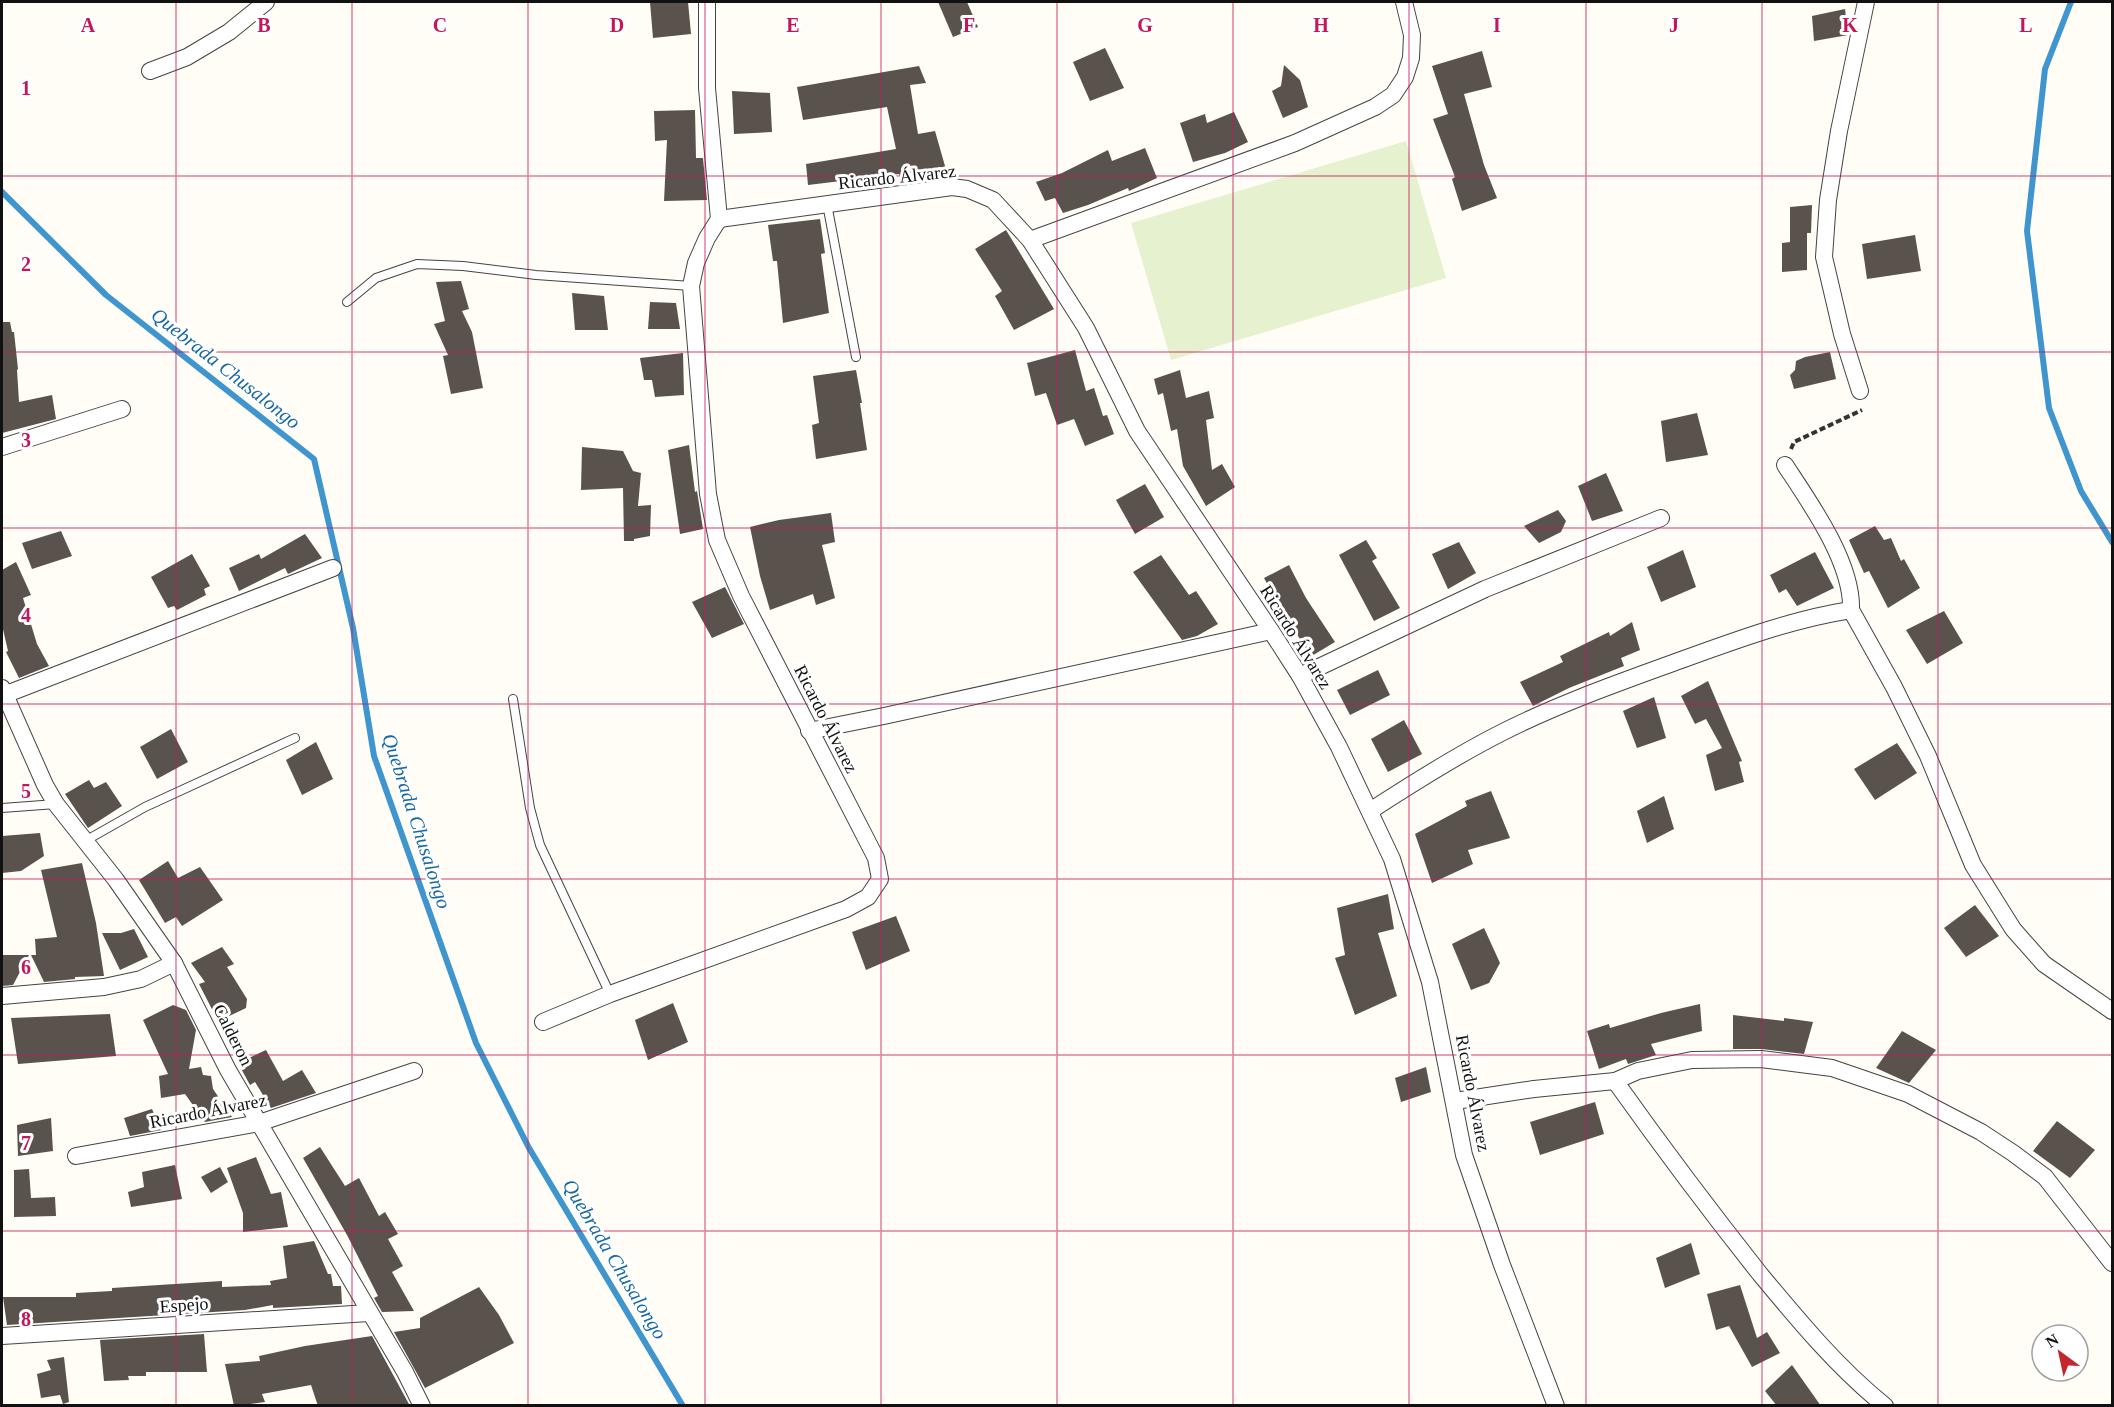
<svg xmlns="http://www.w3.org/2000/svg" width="2114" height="1407" font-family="'Times New Roman',serif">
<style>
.pitch{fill:#e6f2cf}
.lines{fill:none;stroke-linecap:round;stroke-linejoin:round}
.stream{stroke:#3f96cf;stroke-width:6}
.building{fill:#5a524d}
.lane-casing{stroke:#444;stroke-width:10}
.street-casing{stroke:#444;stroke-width:18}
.path{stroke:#333;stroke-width:4;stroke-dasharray:6 3;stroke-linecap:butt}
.lane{stroke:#fff;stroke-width:8}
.street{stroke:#fff;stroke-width:16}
.grid{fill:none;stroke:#c2185b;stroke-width:1.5;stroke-opacity:0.55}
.labels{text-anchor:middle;stroke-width:6;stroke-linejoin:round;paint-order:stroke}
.street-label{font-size:18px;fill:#111;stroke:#fff}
.water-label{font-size:20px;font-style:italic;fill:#1768a6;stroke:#fff}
.grid-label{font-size:20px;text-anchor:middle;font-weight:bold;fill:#c2185b;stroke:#fff;stroke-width:6;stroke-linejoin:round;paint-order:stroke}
</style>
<rect width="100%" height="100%" fill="#fffdf5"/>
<path class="pitch" d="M1406 141 1446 278 1171 360 1131 223Z"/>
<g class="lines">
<g class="stream">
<path d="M2071 2 2045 69 2027 231 2049 408 2081 491 2112 542"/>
<path d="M2 192 106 295 314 459 353 628 374 756 476 1043 529 1148 683 1406"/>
</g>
</g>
<g class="building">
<path d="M650 2H688L691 34 653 38Z"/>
<path d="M938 2H967L978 27 953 37Z"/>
<path d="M1845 9 1848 35 1814 41 1812 16Z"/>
<path d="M1105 48 1124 88 1090 101 1073 62Z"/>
<path d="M1482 51 1492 87 1464 94 1484 165 1497 198 1462 211 1452 179 1455 177 1433 119 1448 114 1432 66Z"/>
<path d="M1284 65 1300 80 1308 107 1283 118 1272 91 1281 86Z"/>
<path d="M919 66 926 83 910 85 918 134 935 131 947 173 926 176 925 173 900 177 899 174 808 185 806 164 896 149 887 107 803 120 797 87Z"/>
<path d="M732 91 770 93 772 132 734 134Z"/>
<path d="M695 110 696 158H703L707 200 664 201 667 140 655 141 654 111Z"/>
<path d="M1234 112 1248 142 1225 153 1193 162 1180 123 1205 114 1207 123Z"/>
<path d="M1145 148 1157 178 1129 191 1128 188 1088 205 1063 213 1055 198 1045 201 1036 182 1062 173 1108 150 1112 161Z"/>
<path d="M1812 205 1811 233H1807V270L1782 272V243L1790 242V207Z"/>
<path d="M820 219 825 253 821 254 829 313 783 323 777 261H773L768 225Z"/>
<path d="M1006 230 1054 309 1014 330 995 296 1002 291 975 249Z"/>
<path d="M1915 235 1921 271 1867 279 1862 244Z"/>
<path d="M461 281 469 309 462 311 472 332 483 388 451 394 443 356 448 355 434 324 445 321 436 282Z"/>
<path d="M572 293 604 296 608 330H575Z"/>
<path d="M650 302 676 303 680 329H648Z"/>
<path d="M2 322H10L12 332H14L18 369 17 370 19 402 52 395 56 419 2 433Z"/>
<path d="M1075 350 1086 391 1094 388 1103 416 1107 415 1114 434 1085 446 1074 419 1057 425 1046 393 1035 396 1027 363Z"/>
<path d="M1830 352 1836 379 1794 389 1790 375 1795 370 1796 361 1805 357Z"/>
<path d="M683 353 684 395 655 397 652 380H644L640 358Z"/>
<path d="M856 370 862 403H860L867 450 816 459 812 425 819 423 813 376Z"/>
<path d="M1180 370 1186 398 1209 391 1214 418 1206 420 1212 470 1222 464 1235 487 1206 506 1183 466 1177 429 1171 431 1163 393 1158 395 1154 379Z"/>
<path d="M1697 413 1708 455 1666 462 1661 421Z"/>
<path d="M689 445 695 492 697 491 703 529 680 534 668 450Z"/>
<path d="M582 447 623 451 633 471 641 473 638 506 651 505 650 536 634 539V541H624L623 488 581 490Z"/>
<path d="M1606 473 1623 511 1592 521 1578 486Z"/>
<path d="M1145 484 1164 517 1135 534 1116 500Z"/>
<path d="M1558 510 1566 521 1561 532 1539 543 1524 526Z"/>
<path d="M831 513 835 542 822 545 835 598 816 605 813 594 770 610 760 576 750 527 779 520Z"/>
<path d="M1875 526 1884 540 1891 538 1901 561 1904 559 1920 588 1888 608 1869 571 1864 573 1849 540Z"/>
<path d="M61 531 72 556 32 569 22 543Z"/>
<path d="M305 534 322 558 288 574 285 568 239 591 229 568 259 554 261 559Z"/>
<path d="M1366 540 1377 558 1372 561 1400 608 1374 621 1339 555Z"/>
<path d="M1459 542 1476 573 1448 589 1432 554Z"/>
<path d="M1683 550 1696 587 1661 602 1647 567Z"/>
<path d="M1815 552 1834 588 1797 606 1786 589 1779 593 1770 575Z"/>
<path d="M192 554 210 586 204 589 206 595 177 610 174 606 168 608 151 577Z"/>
<path d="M1161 555 1189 595 1196 591 1218 624 1197 636 1182 640 1133 572Z"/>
<path d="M16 562 31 595 23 598 37 644 49 666 19 678 6 652 8 651 2 625V570Z"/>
<path d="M1289 565 1306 598 1335 642 1310 657 1297 634 1295 635 1282 614 1283 613 1264 578Z"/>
<path d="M725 587 744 624 712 638 692 602Z"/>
<path d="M1944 611 1963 643 1927 664 1906 630Z"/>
<path d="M1632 622 1640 650 1621 658 1624 666 1569 688 1533 706 1520 682 1563 662 1560 656 1609 632 1610 636Z"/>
<path d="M1378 670 1390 695 1350 715 1337 690Z"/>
<path d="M1708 681 1742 761 1739 762 1744 782 1715 791 1706 755 1722 748 1706 719 1695 724 1681 696Z"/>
<path d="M1654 697 1666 738 1637 748 1623 711Z"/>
<path d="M1404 720 1422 754 1388 772 1371 739Z"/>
<path d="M171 729 188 762 157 779 140 747Z"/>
<path d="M316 742 333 779 302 795 286 760Z"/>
<path d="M1897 743 1917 773 1875 800 1854 769Z"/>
<path d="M89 780 94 788 106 782 122 806 88 828 65 794Z"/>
<path d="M1491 791 1510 838 1468 850 1473 864 1432 883 1415 834 1467 806 1465 801Z"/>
<path d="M1664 796 1674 829 1647 843 1637 811Z"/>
<path d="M40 833 44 856 21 871 2 873V836Z"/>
<path d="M168 861 178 878 200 867 223 900 182 926 176 917 165 923 139 880Z"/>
<path d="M82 863 96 923 104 976 75 977V979L44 982 31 955H36L35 939 57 937 41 870Z"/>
<path d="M1388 894 1394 929 1378 933 1397 996 1355 1015 1335 958 1345 955 1337 908Z"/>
<path d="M1975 905 1999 936 1966 957 1944 928Z"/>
<path d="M896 916 910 951 866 970 852 932Z"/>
<path d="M1484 928 1500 963 1489 983 1471 990 1452 944Z"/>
<path d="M134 929 148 957 120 970 102 933H121Z"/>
<path d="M222 947 234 964 227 967 247 999 246 1008 223 1019H217L199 984 205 982 191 963Z"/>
<path d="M2 955H29L13 985 2 986Z"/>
<path d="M673 1003 688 1042 648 1060 635 1020Z"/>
<path d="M1700 1004 1702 1031 1651 1044 1656 1055 1628 1064 1626 1059 1599 1069 1587 1031 1609 1024 1610 1028 1661 1013Z"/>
<path d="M173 1005 186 1010 196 1030 189 1069 201 1067 203 1075 211 1076 213 1089 232 1117 205 1122 185 1094 161 1098 159 1076 168 1074 143 1020Z"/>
<path d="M110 1014 116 1056 18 1064 11 1018Z"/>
<path d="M1733 1015 1784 1021V1018L1813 1022 1804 1054 1762 1049H1733Z"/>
<path d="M1902 1031 1936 1050 1909 1083 1876 1068Z"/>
<path d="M266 1050 283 1081 302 1070 316 1093 271 1108 255 1082 250 1085 238 1063Z"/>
<path d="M1426 1067 1431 1092 1401 1102 1395 1078Z"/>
<path d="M1595 1102 1604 1134 1540 1155 1530 1122Z"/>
<path d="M152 1109 161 1130 130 1136 124 1118Z"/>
<path d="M51 1118 53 1151 18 1156 17 1125Z"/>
<path d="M2057 1121 2095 1150 2070 1178 2033 1151Z"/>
<path d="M320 1147 345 1186 359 1178 379 1216 385 1212 398 1234 388 1239 403 1266 392 1272 414 1311 382 1312 374 1298 378 1296 347 1235 303 1158Z"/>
<path d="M256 1157 271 1194 281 1192 288 1227 243 1232V1213L227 1168Z"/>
<path d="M175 1165 182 1199 131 1207 128 1192 144 1187 142 1172Z"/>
<path d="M220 1167 228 1182 211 1193 201 1177Z"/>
<path d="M29 1169 31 1198 55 1197 56 1216 14 1217V1170Z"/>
<path d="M314 1241 328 1274H331L333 1286H341L342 1304 273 1308V1305L245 1310 7 1325 3 1297H76V1293L112 1291V1288L222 1281V1287L271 1285 270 1281 287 1278 283 1246Z"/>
<path d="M1691 1243 1700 1274 1665 1288 1656 1258Z"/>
<path d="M1740 1285 1757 1338 1767 1332 1780 1353 1752 1367 1729 1326 1716 1330 1707 1294Z"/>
<path d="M479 1287 499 1315 514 1343 425 1388 394 1332 420 1328V1318Z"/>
<path d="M204 1334 207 1372H146V1376H128L129 1380 104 1381 100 1340Z"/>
<path d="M372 1336 410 1406H318L311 1385 262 1394 265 1402 234 1406 225 1364 260 1361 259 1356 305 1346Z"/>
<path d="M64 1357 69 1402 63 1404 60 1395 41 1398 37 1374 51 1370 47 1360Z"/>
<path d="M1792 1365 1821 1406H1777L1765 1391Z"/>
</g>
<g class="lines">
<defs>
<g id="lane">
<path d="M827 204 856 357"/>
<path d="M347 302 376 278 417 264 463 266 536 275 691 286"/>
<path d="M513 699 530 808 540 845 610 994"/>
<path d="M2 808 56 804"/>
<path d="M85 841 145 807 295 738"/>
</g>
<g id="street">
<path d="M150 71 187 57 229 32 266 2"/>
<path d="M719 219 952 187 967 189 993 200 1030 240 1086 328 1137 431 1271 631 1300 676 1339 747 1392 859 1430 982 1464 1155 1502 1265 1556 1406"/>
<path d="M1030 240 1295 143 1375 107 1393 95 1405 77 1411 58 1412 35 1404 2"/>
<path d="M1860 391 1842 334 1824 257 1828 200 1839 131 1866 2"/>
<path d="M2 447 122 409"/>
<path d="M1785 465C1810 503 1853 563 1851 610"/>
<path d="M1300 676 1485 589 1661 518"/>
<path d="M2 688 45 785 56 804 116 880 174 963 228 1070 405 1372 422 1406"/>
<path d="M4 695 333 568"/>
<path d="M809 731 884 716 1271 631"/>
<path d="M1370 811C1413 783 1457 755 1503 732 1560 703 1621 682 1681 660 1736 640 1793 619 1851 610L1894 687 1928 756 1973 865 2013 929 2044 964 2112 1011"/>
<path d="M2 996 104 987 141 979 174 963"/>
<path d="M543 1022 610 994 846 909 868 897 880 879 876 858 741 596 717 540 708 494 691 286 696 263 707 238 719 219 707 88V2"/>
<path d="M1615 1081C1662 1147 1710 1211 1760 1274 1799 1321 1837 1367 1885 1406"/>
<path d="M1455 1101 1534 1089 1615 1081 1638 1071 1692 1060 1761 1059 1832 1068 1908 1094 1981 1132 2013 1153 2045 1177 2112 1263"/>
<path d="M76 1156 259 1123 414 1071"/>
<path d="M2 1336 369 1313"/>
</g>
</defs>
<use href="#lane" class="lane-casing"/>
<use href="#street" class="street-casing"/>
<path class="path" d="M1791 449 1794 442 1862 410"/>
<use href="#lane" class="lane"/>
<use href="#street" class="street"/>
</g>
<path class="grid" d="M176 2V1406M352 2V1406M528 2V1406M705 2V1406M881 2V1406M1057 2V1406M1233 2V1406M1409 2V1406M1586 2V1406M1762 2V1406M1938 2V1406M2 176H2112M2 352H2112M2 528H2112M2 704H2112M2 879H2112M2 1055H2112M2 1231H2112"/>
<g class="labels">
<g class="street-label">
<text transform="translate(897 177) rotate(-6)" y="6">Ricardo Álvarez</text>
<text transform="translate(1296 637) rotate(58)" y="6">Ricardo Álvarez</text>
<text transform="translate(826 719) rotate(63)" y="6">Ricardo Álvarez</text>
<text transform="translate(233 1035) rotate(63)" y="6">Calderon</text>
<text transform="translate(1473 1093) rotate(79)" y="6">Ricardo Álvarez</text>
<text transform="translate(208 1111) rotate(-11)" y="6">Ricardo Álvarez</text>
<text transform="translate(184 1305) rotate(-4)" y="6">Espejo</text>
</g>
<g class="water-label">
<text transform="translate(226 368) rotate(38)" y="7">Quebrada Chusalongo</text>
<text transform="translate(417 821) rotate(72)" y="7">Quebrada Chusalongo</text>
<text transform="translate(615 1259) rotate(59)" y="7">Quebrada Chusalongo</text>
</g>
</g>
<g class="grid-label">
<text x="88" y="32">A</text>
<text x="264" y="32">B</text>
<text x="440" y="32">C</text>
<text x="617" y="32">D</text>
<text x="793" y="32">E</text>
<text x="969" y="32">F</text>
<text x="1145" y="32">G</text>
<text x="1321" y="32">H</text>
<text x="1497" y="32">I</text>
<text x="1674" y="32">J</text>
<text x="1850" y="32">K</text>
<text x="2026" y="32">L</text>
<text x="26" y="95">1</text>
<text x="26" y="271">2</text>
<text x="26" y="447">3</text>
<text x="26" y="622">4</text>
<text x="26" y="798">5</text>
<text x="26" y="974">6</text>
<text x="26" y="1150">7</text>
<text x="26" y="1326">8</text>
</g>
<rect width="2114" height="1407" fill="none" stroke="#111111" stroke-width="6"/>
<g transform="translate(2060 1353) rotate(327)"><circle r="28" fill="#ffffff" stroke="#a0a0a0" stroke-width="1.5"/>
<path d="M0-4.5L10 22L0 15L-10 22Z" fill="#c4262e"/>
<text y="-9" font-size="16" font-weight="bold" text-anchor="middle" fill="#111111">N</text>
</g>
</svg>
